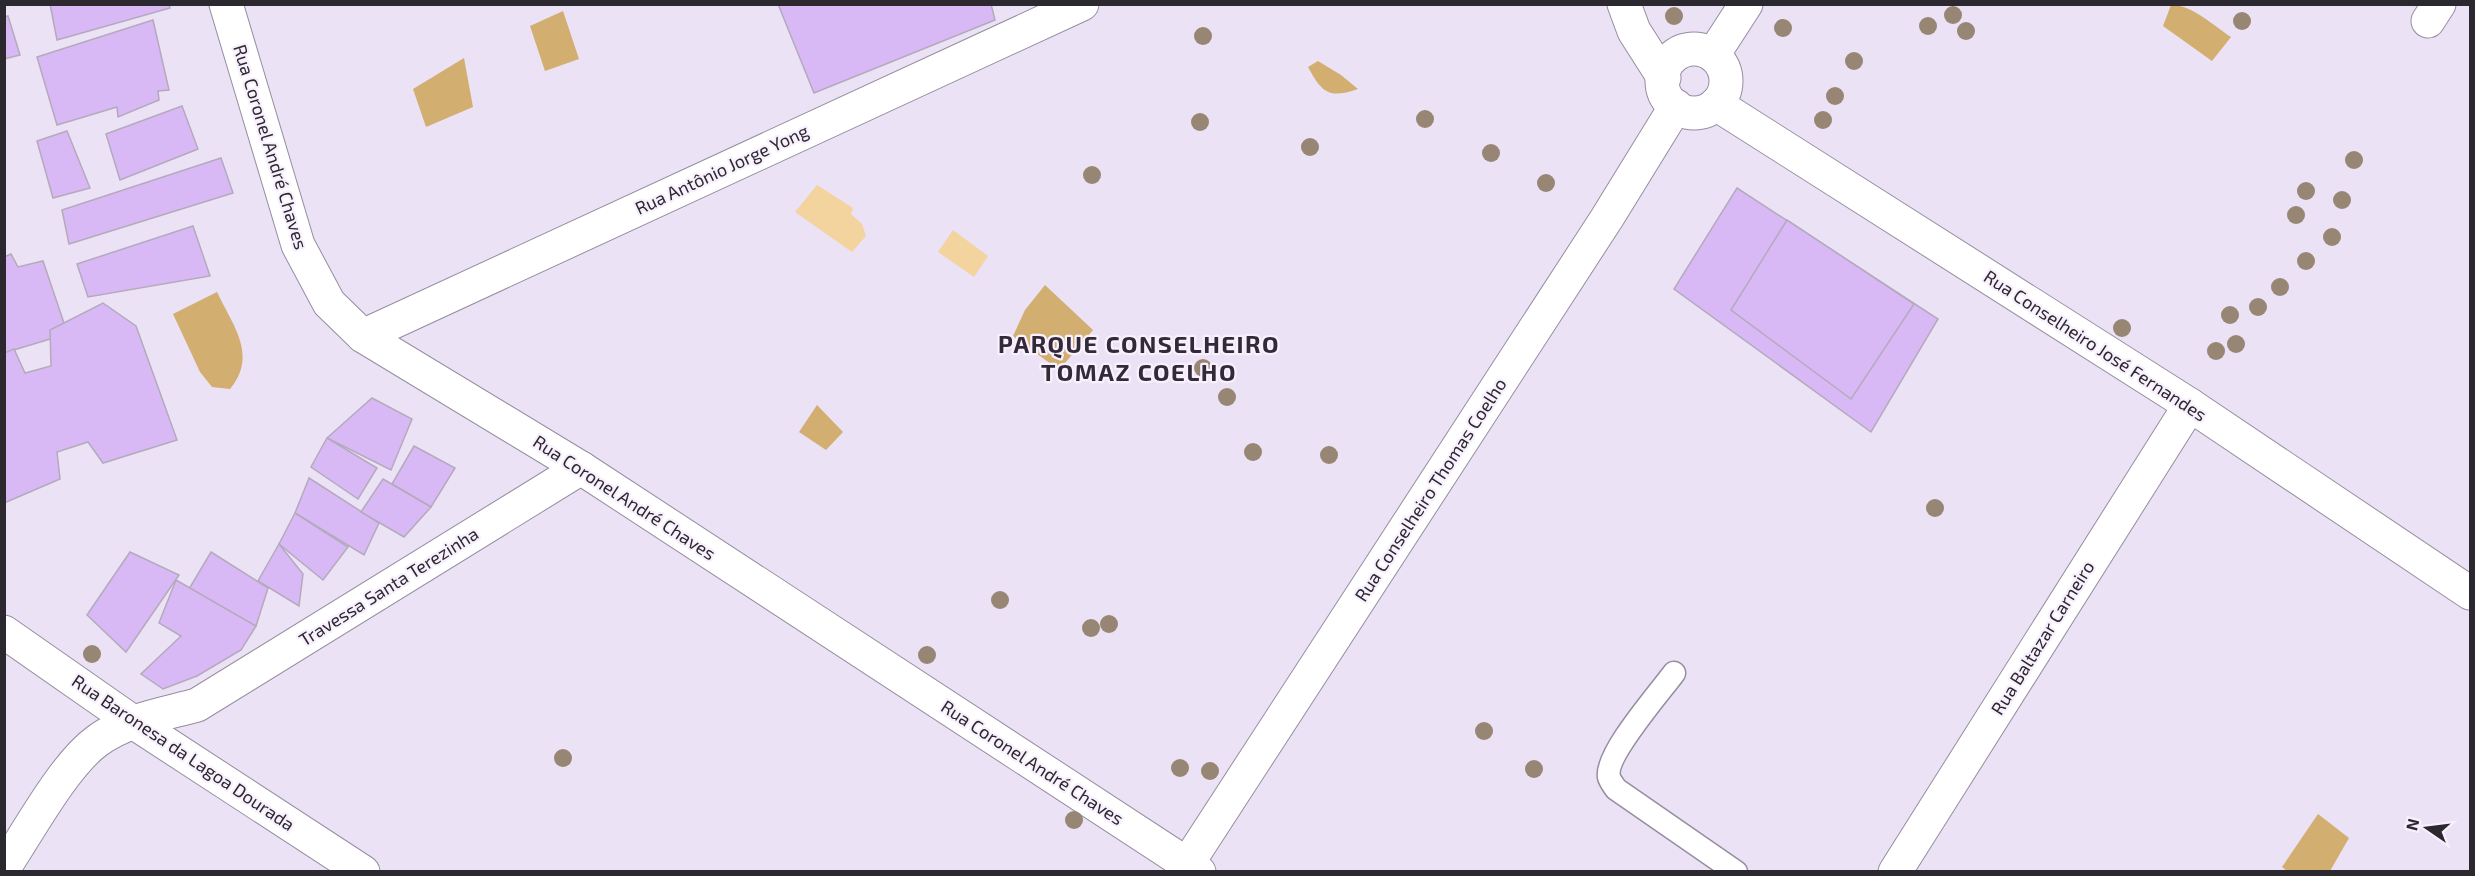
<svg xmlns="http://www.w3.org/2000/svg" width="2475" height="876" font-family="'Exo 2',sans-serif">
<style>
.green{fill:#f3d39e}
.water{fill:#d2ae71}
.building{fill:#d9b9f5;stroke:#b3aabc;stroke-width:1.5}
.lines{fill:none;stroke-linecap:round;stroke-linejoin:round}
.service-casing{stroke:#968d9f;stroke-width:25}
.minor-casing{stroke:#968d9f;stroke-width:35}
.secondary-casing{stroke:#968d9f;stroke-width:35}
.service{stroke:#fff;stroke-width:22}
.minor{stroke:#fff;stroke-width:33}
.secondary{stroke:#fff;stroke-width:33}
.tree{fill:#978673}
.labels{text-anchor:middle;stroke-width:4.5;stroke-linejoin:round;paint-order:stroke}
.street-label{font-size:18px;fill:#2c282f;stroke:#f8f1fd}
.district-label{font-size:24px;font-weight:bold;letter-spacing:1.5px;fill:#322a39;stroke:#f8f1fd}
</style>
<rect width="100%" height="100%" fill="#ece2f6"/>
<g class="green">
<path d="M817 185 853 208 851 214 862 224 866 236 852 252 795 212Z"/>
<path d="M953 230 988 256 974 277 938 252Z"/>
</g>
<g class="water">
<path d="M2171 5C2191 4 2214 26 2231 37L2212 61 2163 26Z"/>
<path d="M563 11 579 59 545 71 530 26Z"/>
<path d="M464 58 473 107 426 127 413 89Z"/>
<path d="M1318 61 1341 75 1358 89C1329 99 1322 93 1308 67Z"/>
<path d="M1045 285 1093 330 1059 370 1013 336 1025 310Z"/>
<path d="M217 292C233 326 258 355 230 389L212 387 200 372 173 314Z"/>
<path d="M817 405 843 432 826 450 799 432Z"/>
<path d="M2318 814 2349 838 2330 871H2287L2282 867Z"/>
</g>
<g class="building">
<path d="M50 4H169L170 8 57 40Z"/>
<path d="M778 4H991L995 20 814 93Z"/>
<path d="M8 16 20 55 4 59V17Z"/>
<path d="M153 20 169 90 158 91 159 100 118 117 117 107 57 125 37 57Z"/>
<path d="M182 106 198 149 120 180 106 134Z"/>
<path d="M67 131 90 188 53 198 37 141Z"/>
<path d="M221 158 233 193 69 244 62 210Z"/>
<path d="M1737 188 1938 319 1871 432 1674 289Z"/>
<path d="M1787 220 1914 304 1851 399 1731 310Z"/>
<path d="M193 226 210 276 88 297 77 264Z"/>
<path d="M11 254 18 267 43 261 64 323 50 339 4 353V257Z"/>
<path d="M103 303 136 326 177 440 103 463 88 442 57 452 60 479 4 503V353L14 349 25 373 51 366 50 330Z"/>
<path d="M372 398 412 419 391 470 327 438Z"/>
<path d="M327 438 377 468 358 499 311 467Z"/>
<path d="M414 446 455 468 431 507 392 484Z"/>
<path d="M309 478 379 523 364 555 295 513Z"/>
<path d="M383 479 431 507 404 537 361 512Z"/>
<path d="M295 513 348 547 323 580 279 544Z"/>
<path d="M279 544 303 574 299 606 258 581Z"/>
<path d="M130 552 179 575 126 652 87 615Z"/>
<path d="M211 552 268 588 256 626 189 589Z"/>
<path d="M176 580 256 626 241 650 197 676 163 689 141 674 181 636 159 623Z"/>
</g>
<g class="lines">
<defs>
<path id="service" d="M1674 673C1660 692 1604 756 1609 777 1610 781 1614 786 1616 789L1736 872"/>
<g id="minor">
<path d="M226 4 298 245 329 303 363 336 581 468 1199 872"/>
<path d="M2428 21 2439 4"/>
<path d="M363 336 1082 4"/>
<path d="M4 632 133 722 363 872"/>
<path d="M4 868C28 832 64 765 97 741 125 720 164 714 197 705L581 468"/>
<path d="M1895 872 2190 405"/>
</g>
<g id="secondary">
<path d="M1624 4 1634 31 1664 78"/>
<circle cx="1694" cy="81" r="32"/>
<path d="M1713 55 1746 4"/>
<path d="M1716 104 2190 405 2470 593"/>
<path d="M1182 872 1607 218 1676 106"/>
</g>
</defs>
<use href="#service" class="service-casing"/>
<use href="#minor" class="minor-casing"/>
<use href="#secondary" class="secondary-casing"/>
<use href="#service" class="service"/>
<use href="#minor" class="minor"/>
<use href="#secondary" class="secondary"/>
</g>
<g class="tree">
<circle cx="1953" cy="15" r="9"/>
<circle cx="1674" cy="16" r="9"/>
<circle cx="2242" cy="21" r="9"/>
<circle cx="1928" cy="26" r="9"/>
<circle cx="1783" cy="28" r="9"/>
<circle cx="1966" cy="31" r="9"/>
<circle cx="1203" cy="36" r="9"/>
<circle cx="1854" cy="61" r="9"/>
<circle cx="1835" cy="96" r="9"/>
<circle cx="1425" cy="119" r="9"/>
<circle cx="1823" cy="120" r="9"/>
<circle cx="1200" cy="122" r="9"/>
<circle cx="1310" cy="147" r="9"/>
<circle cx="1491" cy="153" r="9"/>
<circle cx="2354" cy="160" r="9"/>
<circle cx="1092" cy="175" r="9"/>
<circle cx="1546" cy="183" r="9"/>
<circle cx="2306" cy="191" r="9"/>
<circle cx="2342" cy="200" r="9"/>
<circle cx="2296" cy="215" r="9"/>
<circle cx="2332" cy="237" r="9"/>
<circle cx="2306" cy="261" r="9"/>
<circle cx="2280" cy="287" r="9"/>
<circle cx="2258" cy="307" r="9"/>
<circle cx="2230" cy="315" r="9"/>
<circle cx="2122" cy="328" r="9"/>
<circle cx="2236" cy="344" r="9"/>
<circle cx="2216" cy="351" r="9"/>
<circle cx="1203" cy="368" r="9"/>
<circle cx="1227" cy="397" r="9"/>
<circle cx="1253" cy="452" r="9"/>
<circle cx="1329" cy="455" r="9"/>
<circle cx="1935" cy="508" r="9"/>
<circle cx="1000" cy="600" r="9"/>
<circle cx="1109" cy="624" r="9"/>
<circle cx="1091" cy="628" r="9"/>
<circle cx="92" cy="654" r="9"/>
<circle cx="927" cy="655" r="9"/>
<circle cx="1484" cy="731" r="9"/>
<circle cx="563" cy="758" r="9"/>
<circle cx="1180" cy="768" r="9"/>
<circle cx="1534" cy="769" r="9"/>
<circle cx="1210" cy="771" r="9"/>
<circle cx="1074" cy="820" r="9"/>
</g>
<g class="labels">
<g class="street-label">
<text transform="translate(270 147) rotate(73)" y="6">Rua Coronel André Chaves</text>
<text transform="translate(722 170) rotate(-25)" y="6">Rua Antônio Jorge Yong</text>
<text transform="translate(2095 346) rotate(33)" y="6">Rua Conselheiro José Fernandes</text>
<text transform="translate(1431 490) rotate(-57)" y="6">Rua Conselheiro Thomas Coelho</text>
<text transform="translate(624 498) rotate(33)" y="6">Rua Coronel André Chaves</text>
<text transform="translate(389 587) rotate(-32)" y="6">Travessa Santa Terezinha</text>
<text transform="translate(2043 638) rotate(-58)" y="6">Rua Baltazar Carneiro</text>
<text transform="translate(183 753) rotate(34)" y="6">Rua Baronesa da Lagoa Dourada</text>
<text transform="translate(1032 763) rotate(33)" y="6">Rua Coronel André Chaves</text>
</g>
<g class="district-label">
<text x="1139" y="353">PARQUE CONSELHEIRO<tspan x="1139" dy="28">TOMAZ COELHO</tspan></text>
</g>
</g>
<rect width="2475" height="876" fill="none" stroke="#2c282f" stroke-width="12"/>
<g transform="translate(2427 828) rotate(284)" stroke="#f8f1fd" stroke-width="4.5" paint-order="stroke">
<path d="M0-4.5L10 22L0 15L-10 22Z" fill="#2c282f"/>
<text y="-9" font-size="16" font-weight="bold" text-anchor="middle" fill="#2c282f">N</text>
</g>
</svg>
